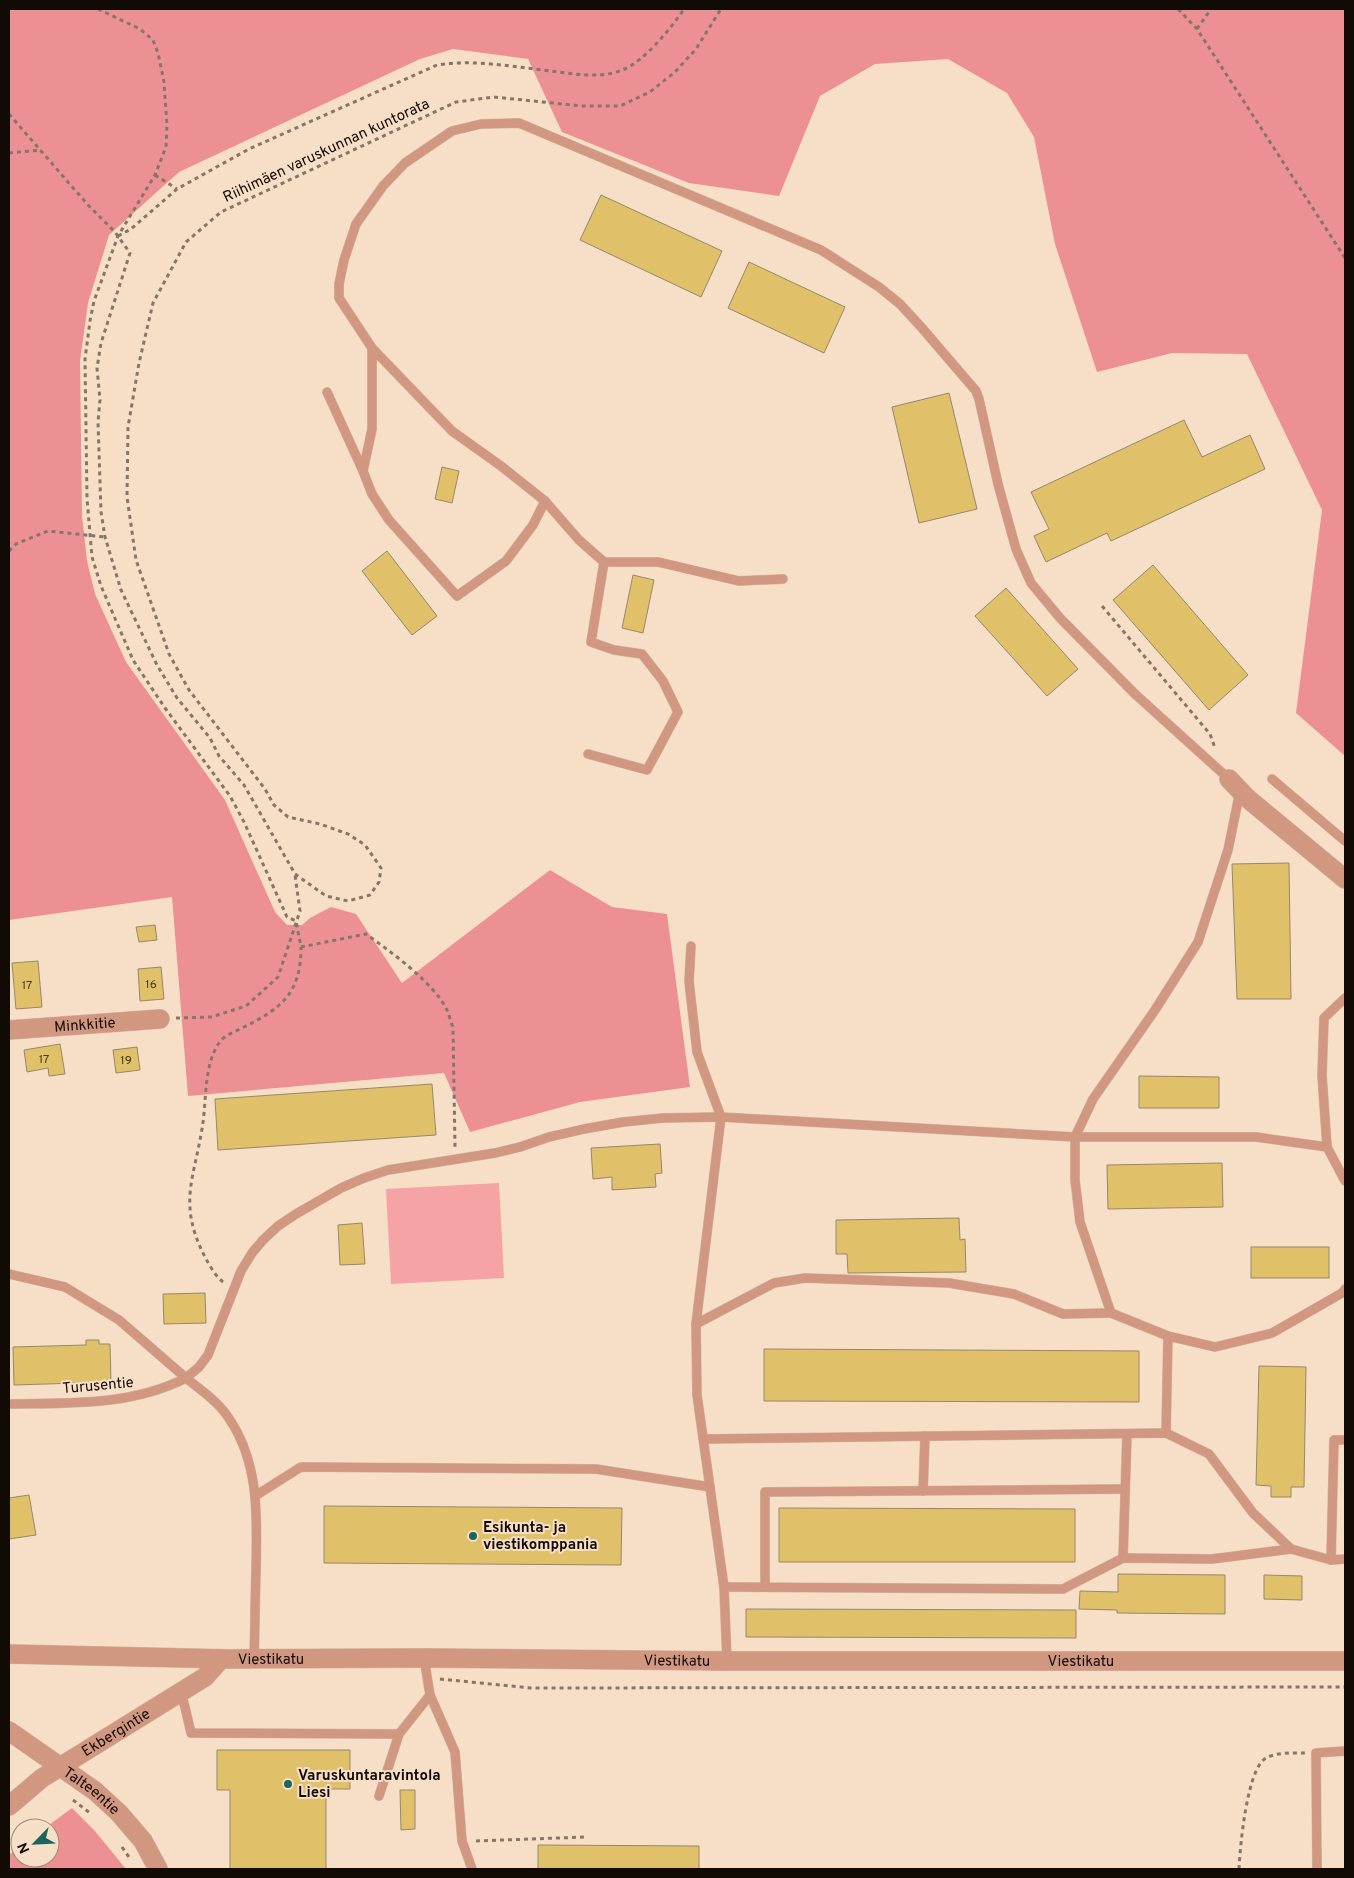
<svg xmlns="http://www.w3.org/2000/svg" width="1354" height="1878" font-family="Overpass,sans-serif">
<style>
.green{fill:#f5a3a4}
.forest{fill:#ed9093}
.building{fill:#e0c068;stroke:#94896d}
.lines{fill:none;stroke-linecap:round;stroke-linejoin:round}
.service-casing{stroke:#d2bca7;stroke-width:10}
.minor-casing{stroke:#d2bca7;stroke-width:20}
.path{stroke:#867667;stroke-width:3;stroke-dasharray:4 4;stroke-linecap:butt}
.service{stroke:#d29781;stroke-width:9}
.minor{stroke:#d29781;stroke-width:19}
.poi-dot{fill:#1b655e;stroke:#f7dec6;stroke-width:2}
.labels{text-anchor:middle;stroke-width:4;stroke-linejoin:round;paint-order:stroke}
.number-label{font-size:12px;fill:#46381d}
.street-label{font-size:15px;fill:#120a04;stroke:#f7dec6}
.poi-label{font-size:15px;font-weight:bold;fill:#120a04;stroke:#f7dec6;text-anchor:start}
</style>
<rect width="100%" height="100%" fill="#f7dec6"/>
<path class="green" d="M499 1183 504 1278 391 1284 386 1189Z"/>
<g class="forest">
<path d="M9 9H1345V756L1296 713 1322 510 1247 354 1172 353 1097 372 1055 244 1034 137 1007 93 948 59 875 64 820 96 779 196 689 183 562 132 528 59 453 49 420 59 179 172 109 235 88 303 80 361 82 516 87 561 95 594 126 662 225 800 275 912 287 925H302L310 918 331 907 356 914 402 983 550 870 612 907 667 914 690 1087 580 1102 470 1132 444 1073 188 1096 172 897 9 920Z"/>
<path d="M72 1808 94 1830 126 1869H9V1855L20 1846V1858H50V1828H45Z"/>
</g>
<g class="building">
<path d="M601 195 722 251 701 297 580 240Z"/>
<path d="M749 262 845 307 824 353 728 308Z"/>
<path d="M949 393 977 509 919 523 892 407Z"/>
<path d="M1184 420 1202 457 1250 435 1265 469 1111 541 1107 533 1046 562 1034 536 1049 529 1031 492Z"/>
<path d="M442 467 459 471 452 503 435 499Z"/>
<path d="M387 551 437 616 412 635 362 571Z"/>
<path d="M1153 565 1248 675 1209 710 1113 600Z"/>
<path d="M633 575 654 580 643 633 622 628Z"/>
<path d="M1006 588 1078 669 1047 696 975 616Z"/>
<path d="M1289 863 1291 999H1237L1232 864Z"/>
<path d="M155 925 157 940 139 942 136 927Z"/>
<path d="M38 961 42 1007 16 1009 12 963Z"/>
<path d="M161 967 164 999 140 1001 138 969Z"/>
<path d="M60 1044 65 1074 49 1076 48 1068 27 1072 24 1050Z"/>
<path d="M137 1047 140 1070 116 1073 113 1050Z"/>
<path d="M1139 1076 1219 1077V1108H1139Z"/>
<path d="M432 1084 436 1135 218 1150 215 1099Z"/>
<path d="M660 1144 662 1173 655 1174 656 1187 612 1190V1177L593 1179 591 1148Z"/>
<path d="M1222 1163 1223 1207 1108 1209 1107 1165Z"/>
<path d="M959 1218 960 1240 965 1239 966 1272 848 1273 847 1254H836V1220Z"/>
<path d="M362 1223 365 1264 340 1265 338 1225Z"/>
<rect x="1251" y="1247" width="78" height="31"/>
<path d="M205 1293 206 1323 164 1324 163 1294Z"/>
<path d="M86 1340H99V1344H110L111 1382 14 1385 13 1347 86 1345Z"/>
<path d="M764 1349 1139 1351V1402L764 1401Z"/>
<path d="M1259 1366 1306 1367 1304 1487H1291V1497H1271V1486L1256 1485Z"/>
<path d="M29 1495 36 1535 9 1539V1498Z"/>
<path d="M324 1506 622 1508 621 1565 324 1563Z"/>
<path d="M779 1508 1075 1509V1562H779Z"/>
<path d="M1118 1574 1225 1575V1614L1117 1613V1610L1079 1609 1080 1591 1118 1592Z"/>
<path d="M1264 1575 1302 1576V1600L1264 1599Z"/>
<path d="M746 1609 1076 1610V1638L746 1637Z"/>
<path d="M217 1750H350V1789H326V1869H230V1790H217Z"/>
<path d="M400 1790H415V1829L401 1830Z"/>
<path d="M538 1845 699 1846V1869H538Z"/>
</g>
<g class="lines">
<defs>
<g id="service">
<path d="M372 348V429L363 471 372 494 389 520 457 596 506 561 533 525 545 501"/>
<path d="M327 392 363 471"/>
<path d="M604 562H658L739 581 783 579"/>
<path d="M588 754 647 770 678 712 663 681 642 654 614 650 591 642 604 562 579 540 545 501 501 466 452 431 372 348 339 298V284L344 260 356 224 383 186 405 163 452 131 481 124 519 123 821 250 879 287 900 304 922 328 976 391 979 399 998 484 1016 549 1031 583 1060 618 1135 694 1229 779"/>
<path d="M1272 779 1345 841"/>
<path d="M1240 791 1228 850 1198 942 1155 1010 1093 1099 1075 1137V1180L1080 1222 1111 1313 1168 1336 1215 1347 1272 1333 1342 1293 1345 1289"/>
<path d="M691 946 689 981 697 1052 721 1117 696 1324 697 1395 724 1587 727 1661"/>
<path d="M1345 998 1324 1018 1322 1075 1327 1147 1345 1181"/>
<path d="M9 1274 65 1287 119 1320 186 1378C131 1406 69 1403 9 1404"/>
<path d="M696 1324 774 1283 805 1278 949 1283 1014 1294 1063 1314 1111 1313"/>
<path d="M1166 1433 1168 1336"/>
<path d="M704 1439 1166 1433 1209 1454 1253 1513 1291 1549 1331 1560 1345 1559"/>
<path d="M923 1491 925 1436"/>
<path d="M255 1496 301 1467 596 1469 710 1487"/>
<path d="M1123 1558 1127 1434"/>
<path d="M1331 1560 1334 1440H1345"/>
<path d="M724 1587 1063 1589 1123 1558 1212 1559 1291 1549"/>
<path d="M765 1587V1492L1125 1489"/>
<path d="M424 1658 430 1695 455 1752 462 1841 472 1869"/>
<path d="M254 1659C255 1630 255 1601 256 1571 257 1520 260 1465 230 1420 219 1402 202 1391 186 1378L199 1367 208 1355 241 1271 252 1253 263 1240 278 1226 296 1214 341 1188 364 1178 388 1170 495 1153 520 1147 549 1137 584 1129 623 1122 663 1118 721 1117 1075 1137H1256L1327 1147"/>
<path d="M178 1692 184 1703 191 1733 399 1734"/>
<path d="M379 1796 399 1734 430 1695"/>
<path d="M1317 1869 1316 1753 1345 1751"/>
</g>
<g id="minor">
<path d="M1229 779 1247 798 1345 879"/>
<path id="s1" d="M9 1030 160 1019"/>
<path id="s2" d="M9 1654 229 1659 424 1658 727 1661H1345"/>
<path id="s3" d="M9 1731 95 1791 119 1813 143 1841 158 1869"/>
<path id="s4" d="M9 1806 42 1778 205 1677 221 1659"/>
</g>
</defs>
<use href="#service" class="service-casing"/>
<use href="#minor" class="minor-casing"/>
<g class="path">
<path d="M98 9 140 29 153 40 158 53 164 82 167 126 166 147 155 175 118 236 94 301 90 321 85 359 87 499 92 557 101 586 133 660 165 708 230 796 244 822 287 917 296 921 301 947 366 934C391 952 433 982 447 1010 449 1015 451 1022 453 1028L455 1147"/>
<path d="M1178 9 1197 29 1345 258"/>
<path d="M1197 29 1211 9"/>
<path d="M9 114 88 205 115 232 130 253 101 343 97 368 100 400 98 422 101 512 105 537 121 590 157 665 177 698 210 738 219 756 244 785 295 874 326 896 348 901 370 895 379 882 381 868 365 845 348 834 320 824 288 817 274 805 265 789 189 690 169 654 136 560 127 497 128 427 139 363 153 303 186 242 221 212 456 102 494 97 582 106H620L650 92 675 72 696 49 721 9"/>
<path d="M9 153 41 150"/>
<path d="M155 175 177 189"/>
<path d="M118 236 131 229 177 189 249 149 437 65C475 59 513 67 551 71 574 74 600 79 622 70 643 63 672 27 684 9"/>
<path d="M9 551 16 544 48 531 105 537"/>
<path d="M1102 606 1210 734 1215 748"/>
<path d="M176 1018 211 1017 246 1006 278 977 300 911 295 875"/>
<path d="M223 1282C214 1275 207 1261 202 1251 179 1202 194 1178 202 1129 207 1101 203 1067 219 1043 224 1035 235 1032 244 1027 282 1008 301 993 301 947"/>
<path d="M440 1679 531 1688 1345 1687"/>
<path d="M73 1800 90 1813"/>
<path d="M476 1841 585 1837"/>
<path d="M122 1847 131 1860"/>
<path d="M1239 1869C1240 1847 1247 1768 1266 1758 1277 1752 1293 1753 1305 1753"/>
</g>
<use href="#service" class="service"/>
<use href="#minor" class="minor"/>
</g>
<g class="poi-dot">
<circle cx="473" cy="1536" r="5"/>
<circle cx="288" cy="1784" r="5"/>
</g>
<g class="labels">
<g class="number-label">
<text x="151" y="988">16</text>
<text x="27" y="989">17</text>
<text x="44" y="1063">17</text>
<text x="126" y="1064">19</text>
</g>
<g class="street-label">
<text transform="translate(326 150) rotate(-25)" y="5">Riihimäen varuskunnan kuntorata</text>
<text dy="5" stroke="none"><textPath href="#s1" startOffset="76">Minkkitie</textPath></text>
<text transform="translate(98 1385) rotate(-5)" y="5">Turusentie</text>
<text dy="5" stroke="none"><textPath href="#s2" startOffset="262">Viestikatu</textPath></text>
<text dy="5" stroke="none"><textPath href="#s2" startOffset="668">Viestikatu</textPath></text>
<text dy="5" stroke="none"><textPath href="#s2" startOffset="1072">Viestikatu</textPath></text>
<text dy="5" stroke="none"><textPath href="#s4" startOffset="130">Ekbergintie</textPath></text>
<text dy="5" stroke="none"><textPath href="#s3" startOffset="102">Talteentie</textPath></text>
</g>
<g class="poi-label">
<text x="483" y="1532">Esikunta- ja<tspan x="483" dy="17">viestikomppania</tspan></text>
<text x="298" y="1780">Varuskuntaravintola<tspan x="298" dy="17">Liesi</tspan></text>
</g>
</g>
<rect width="1354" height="1878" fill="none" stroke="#120a04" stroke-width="20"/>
<g transform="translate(35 1843) rotate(246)"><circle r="24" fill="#f7dec6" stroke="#9b8978"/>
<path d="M0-4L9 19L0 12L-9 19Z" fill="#1b655e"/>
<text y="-8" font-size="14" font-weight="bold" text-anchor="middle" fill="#120a04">N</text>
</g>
</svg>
